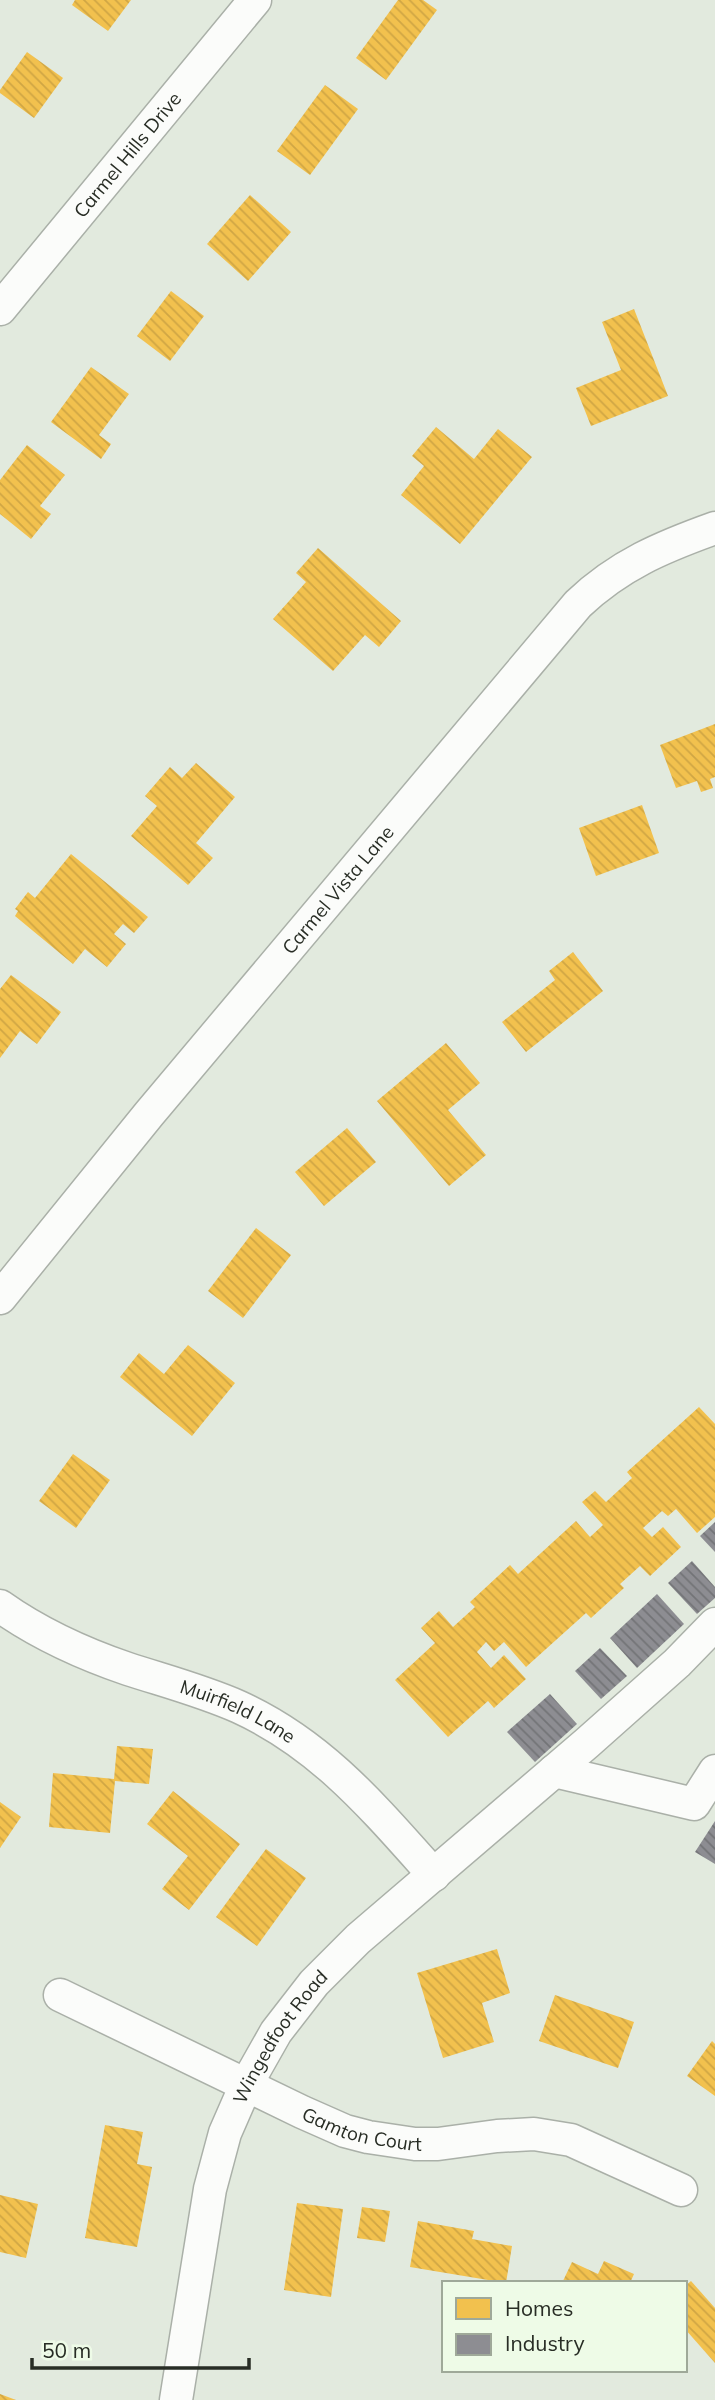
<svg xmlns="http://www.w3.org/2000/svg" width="715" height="2400" font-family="Mulish,sans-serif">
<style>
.homes{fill:url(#homes-back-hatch)}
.industry{fill:url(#industry-back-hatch)}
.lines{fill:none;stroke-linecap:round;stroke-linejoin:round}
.minor-casing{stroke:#aab0a8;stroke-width:35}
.minor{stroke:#fbfcfa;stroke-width:32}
.labels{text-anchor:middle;stroke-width:7;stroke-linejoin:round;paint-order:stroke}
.street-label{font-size:19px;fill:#282d25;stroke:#eefbe7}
</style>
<defs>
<pattern id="homes-back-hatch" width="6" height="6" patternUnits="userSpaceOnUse" patternTransform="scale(1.75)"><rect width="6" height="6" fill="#f2c14e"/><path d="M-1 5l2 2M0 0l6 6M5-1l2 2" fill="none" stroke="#d0a644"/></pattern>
<pattern id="industry-back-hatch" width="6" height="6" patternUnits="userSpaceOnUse" patternTransform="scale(1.75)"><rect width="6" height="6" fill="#8d8d92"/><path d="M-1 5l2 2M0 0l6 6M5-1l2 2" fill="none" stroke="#737477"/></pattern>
</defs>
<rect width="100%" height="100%" fill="#e2eade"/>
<g class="homes">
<path d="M75 0H131L108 31 72 5Z"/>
<path d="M398 0H423L437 10 386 80 356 58Z"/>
<path d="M27 52 63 78 34 118 0 93V90Z"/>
<path d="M325 85 358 109 310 175 277 151Z"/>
<path d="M250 195 291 232 248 281 207 244Z"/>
<path d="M171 291 204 316 170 361 137 336Z"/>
<path d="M634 309 668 396 591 426 576 388 621 370 602 322Z"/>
<path d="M91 367 129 394 99 435 111 444 101 459 51 422Z"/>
<path d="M436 427 474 459 498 429 532 457 460 544 401 495 424 466 412 456Z"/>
<path d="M27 445 65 475 40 506 51 514 31 539 0 514V480Z"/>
<path d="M318 548 401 621 379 647 365 635 333 671 273 619 306 582 296 573Z"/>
<path d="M715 724V777L710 779 713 788 701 792 697 781 676 788 660 745Z"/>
<path d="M196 763 235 797 196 843 213 858 188 885 131 836 157 806 145 796 170 767 182 778Z"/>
<path d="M642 805 659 853 596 876 579 828Z"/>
<path d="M71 854 148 917 134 933 123 924 114 934 126 944 107 967 85 949 73 964 15 916 18 911 15 909 28 892 35 898Z"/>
<path d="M573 952 603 991 526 1052 502 1022 555 980 549 971Z"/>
<path d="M11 975 61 1012 37 1044 20 1031 0 1058V989Z"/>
<path d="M446 1043 480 1083 448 1110 486 1155 449 1186 377 1101Z"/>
<path d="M347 1128 376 1162 324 1206 295 1172Z"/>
<path d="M256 1228 291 1255 243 1318 208 1291Z"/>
<path d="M188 1345 235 1383 192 1436 120 1377 139 1353 164 1374Z"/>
<path d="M699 1407 715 1424V1517L697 1533 676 1509 668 1516 662 1511 643 1528 652 1537 663 1527 681 1547 650 1576 640 1566 620 1584 624 1588 591 1618 586 1613 526 1667 504 1642 494 1651 486 1642 477 1652 491 1668 504 1655 526 1679 494 1708 488 1701 448 1737 395 1680 435 1643 421 1628 439 1611 453 1627 475 1607 470 1602 510 1565 518 1574 576 1521 590 1537 603 1525 582 1502 595 1491 606 1502 632 1478 627 1472Z"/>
<path d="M73 1454 110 1480 76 1528 39 1501Z"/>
<path d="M117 1746 153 1749 149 1784 115 1781 110 1833 49 1827 53 1773 114 1779Z"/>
<path d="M173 1791 240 1844 189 1910 162 1889 188 1856 147 1824Z"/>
<path d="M0 1802 21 1817 0 1848Z"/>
<path d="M266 1849 306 1878 257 1946 216 1917Z"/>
<path d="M497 1949 510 1993 482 2003 494 2042 443 2058 417 1973Z"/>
<path d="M555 1995 634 2022 618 2068 539 2041Z"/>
<path d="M712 2041 715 2044V2096L687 2076Z"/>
<path d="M105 2125 143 2132 137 2164 152 2167 137 2247 85 2238Z"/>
<path d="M0 2195 38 2204 26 2258 0 2252Z"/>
<path d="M297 2203 343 2209 331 2297 284 2290Z"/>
<path d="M362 2207 390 2211 385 2242 357 2238Z"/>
<path d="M418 2221 474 2231 472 2239 512 2246 506 2283 410 2267Z"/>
<path d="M604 2261 634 2274 630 2283H562L572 2262 598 2274Z"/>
<path d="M691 2281 715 2308V2363L685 2329V2286Z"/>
<path d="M0 2394 16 2400H0Z"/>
</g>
<g class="industry">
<path d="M715 1522V1552L700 1536Z"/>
<path d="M692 1561 715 1587V1598L697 1614 668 1583Z"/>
<path d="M657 1594 684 1624 637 1668 610 1638Z"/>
<path d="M600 1648 627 1676 601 1699 575 1671Z"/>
<path d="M550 1694 577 1724 535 1762 507 1732Z"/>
<path d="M715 1821V1864L695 1852Z"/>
</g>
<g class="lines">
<defs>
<g id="minor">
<path id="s1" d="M0 309 255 0"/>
<path id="s2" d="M0 1298 149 1114 578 604C619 565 662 547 715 528"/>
<path id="s3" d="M0 1606C38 1633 84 1654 128 1669 165 1681 203 1691 239 1707 322 1745 374 1808 434 1875"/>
<path d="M554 1771 694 1804 715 1771"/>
<path id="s4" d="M60 1995 302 2112 345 2131 368 2137 415 2144H438L497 2136 534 2134 571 2140 681 2190"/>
<path id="s5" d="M176 2400 210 2189 225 2133 246 2085 276 2032 314 1983 358 1939 587 1743 677 1663 715 1624"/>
</g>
</defs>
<use href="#minor" class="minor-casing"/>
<use href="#minor" class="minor"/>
</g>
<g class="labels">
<g class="street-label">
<text dy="7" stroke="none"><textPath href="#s1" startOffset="200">Carmel Hills Drive</textPath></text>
<text dy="7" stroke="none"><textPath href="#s2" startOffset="530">Carmel Vista Lane</textPath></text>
<text dy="7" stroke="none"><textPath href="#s3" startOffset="261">Muirfield Lane</textPath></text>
<text dy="7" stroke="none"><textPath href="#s5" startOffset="383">Wingedfoot Road</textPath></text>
<text dy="7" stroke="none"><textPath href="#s4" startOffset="332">Gamton Court</textPath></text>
</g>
</g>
<rect x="442" y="2281" width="245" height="91" fill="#eefbe7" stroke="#9fa999" stroke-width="2"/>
<rect x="456" y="2298" width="35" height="21" fill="#f2c14e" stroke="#9fa999" stroke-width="2"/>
<text x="505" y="2316" font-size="21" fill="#282d25">Homes</text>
<rect x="456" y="2334" width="35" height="21" fill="#8d8d92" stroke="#9fa999" stroke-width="2"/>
<text x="505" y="2351" font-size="21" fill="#282d25">Industry</text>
<path d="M32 2358v10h217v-10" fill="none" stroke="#282d25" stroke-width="3.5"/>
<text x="42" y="2358" font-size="21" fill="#282d25" stroke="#eefbe7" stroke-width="5" paint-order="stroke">50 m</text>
</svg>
